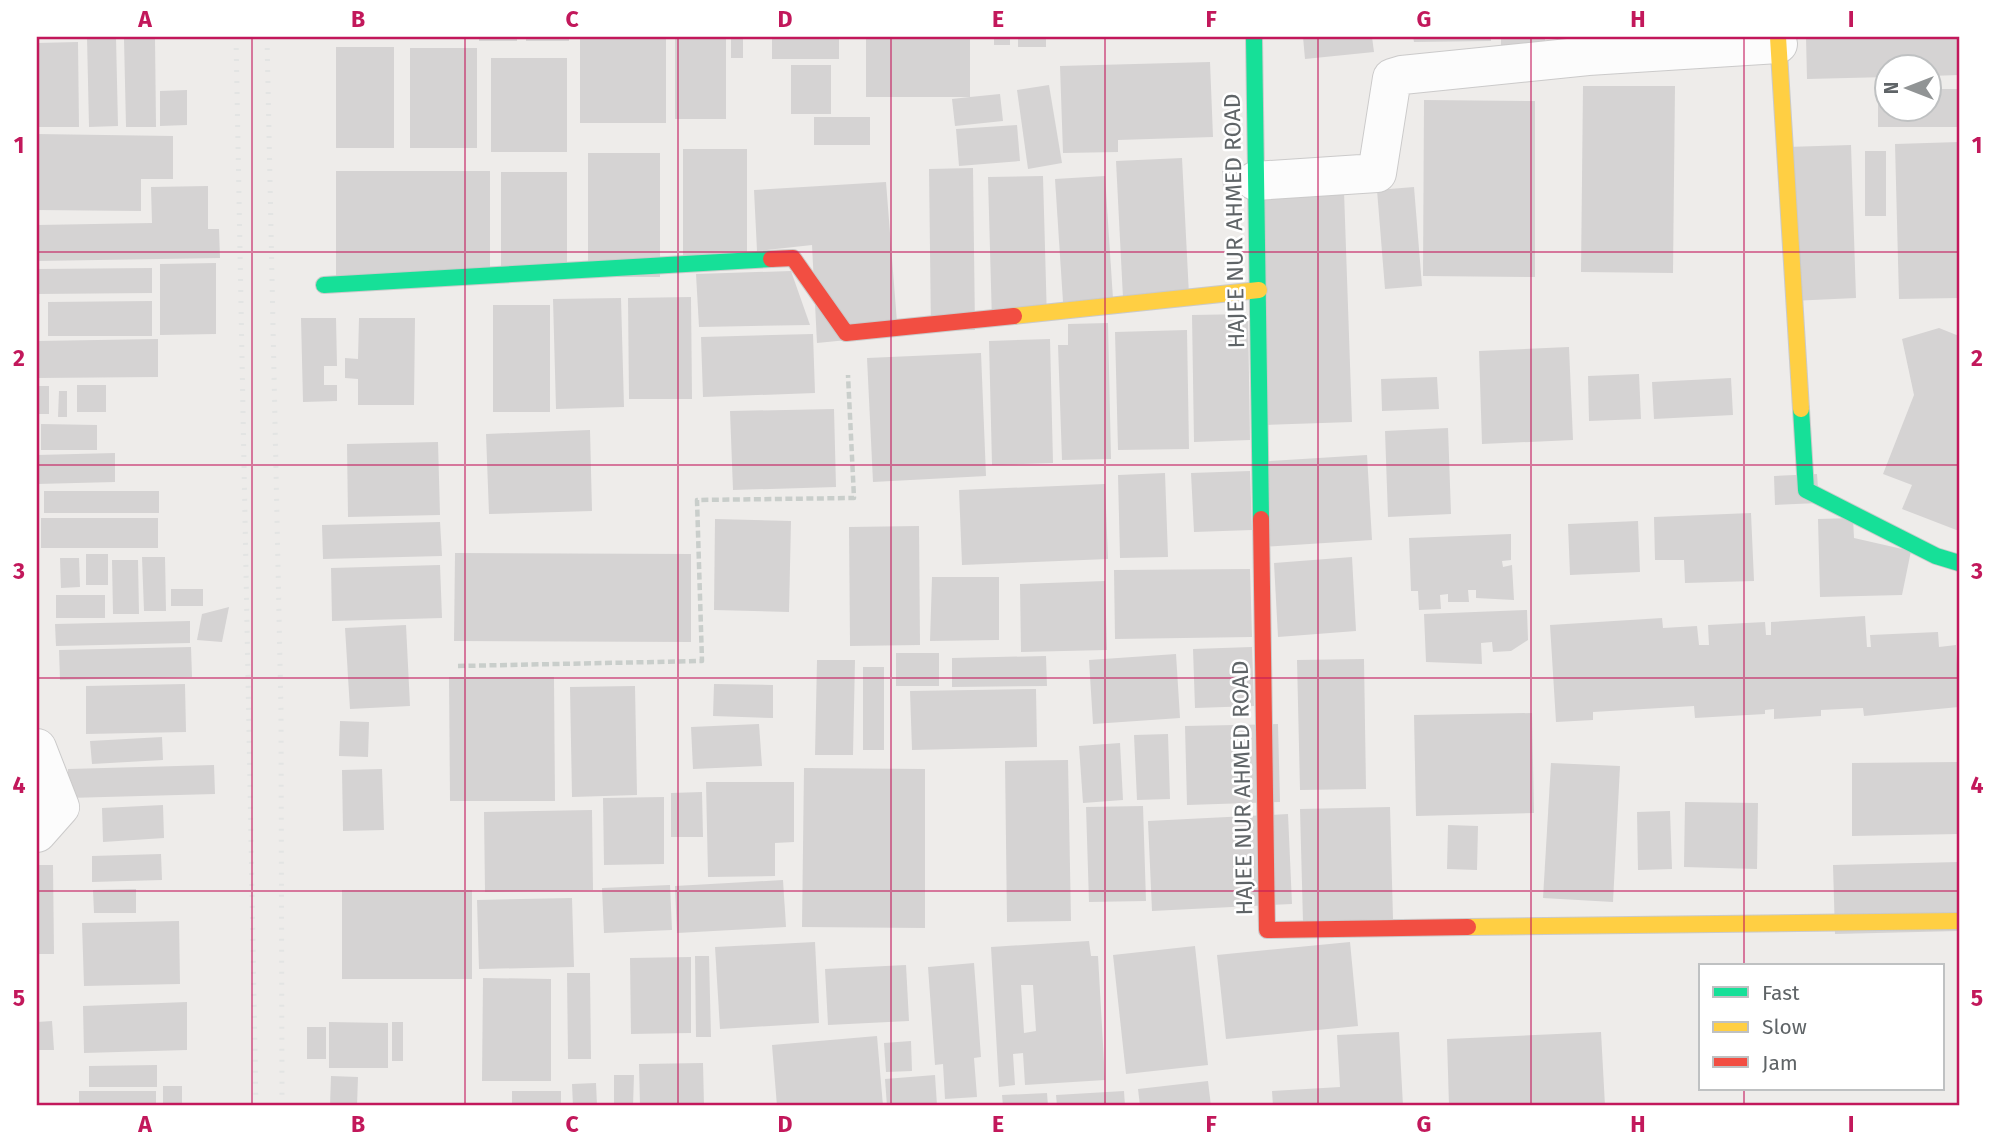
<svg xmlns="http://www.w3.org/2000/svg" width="1996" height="1143" font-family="'Fira Sans',sans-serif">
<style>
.building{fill:#d5d3d3;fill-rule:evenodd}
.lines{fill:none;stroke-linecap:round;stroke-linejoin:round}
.street-casing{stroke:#cbcaca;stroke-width:40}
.fast-casing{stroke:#cacaca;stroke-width:18}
.slow-casing{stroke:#cacaca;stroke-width:18}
.jam-casing{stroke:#cacaca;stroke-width:18}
.path{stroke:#c9cecb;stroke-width:4.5;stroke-dasharray:7 3.5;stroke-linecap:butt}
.street{stroke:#fcfcfc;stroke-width:38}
.fast{stroke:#16e098;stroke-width:16}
.slow{stroke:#ffcf43;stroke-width:16}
.jam{stroke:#f24e42;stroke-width:16}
.rail{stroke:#e3e4e3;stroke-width:5;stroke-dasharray:2 9;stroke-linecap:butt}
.grid{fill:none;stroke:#c2185b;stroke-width:2;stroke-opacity:0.55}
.labels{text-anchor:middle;stroke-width:5;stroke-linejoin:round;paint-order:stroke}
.street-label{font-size:23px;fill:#5f6467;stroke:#fff}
.neatline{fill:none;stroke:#c2185b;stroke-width:2.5}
.grid-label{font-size:23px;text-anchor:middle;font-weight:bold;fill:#c2185b}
</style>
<rect width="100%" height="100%" fill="#eeecea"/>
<g class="building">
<path d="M87 37H116L118 126 89 127Z"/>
<rect x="479" y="37" width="38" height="4"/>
<rect x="526" y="37" width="43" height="4"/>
<rect x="580" y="37" width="86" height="86"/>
<rect x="675" y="37" width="51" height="82"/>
<rect x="731" y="37" width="12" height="21"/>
<rect x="772" y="37" width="67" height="22"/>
<path d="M866 37H970V97L1000 94 1003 121 955 126 952 99 970 97H866Z"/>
<rect x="994" y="37" width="16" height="8"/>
<rect x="1018" y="37" width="28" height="10"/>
<path d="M1303 37H1372L1374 52 1305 59Z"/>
<path d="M1413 37H1491V41L1414 42Z"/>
<path d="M1501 37H1545V49L1501 47Z"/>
<path d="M1806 37H1959V75L1930 76V66H1888V77L1807 79Z"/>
<path d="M155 38 156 127H126L124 39Z"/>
<path d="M78 42 79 127H37V43Z"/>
<rect x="336" y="47" width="58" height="101"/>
<rect x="410" y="48" width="67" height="100"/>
<rect x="491" y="58" width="76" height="94"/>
<path d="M1210 62 1213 137 1118 140V152L1063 153 1060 66Z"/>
<rect x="791" y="65" width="40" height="49"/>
<path d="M1049 85 1062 163 1028 169 1017 90Z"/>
<path d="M1583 86H1675L1673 273 1581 272Z"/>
<path d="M1930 89H1959V127H1878V90H1888V108H1930Z"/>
<path d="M187 90V125L160 126V91Z"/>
<path d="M1424 100 1535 101V277L1423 276Z"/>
<rect x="814" y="117" width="56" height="28"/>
<path d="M1017 125 1020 161 959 166 956 129Z"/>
<path d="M37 134 173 136V179H141V211L37 210Z"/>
<path d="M1959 142V298L1899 299 1895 144Z"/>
<path d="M1851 145 1856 298 1791 301 1786 147Z"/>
<rect x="683" y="149" width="64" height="108"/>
<rect x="1865" y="151" width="21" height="65"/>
<rect x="588" y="153" width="72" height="124"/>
<path d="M1182 158 1189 295 1123 298 1116 161Z"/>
<path d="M973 168 975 330 931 331 929 169Z"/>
<path d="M1267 169 1268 186 1223 188 1222 171Z"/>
<rect x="336" y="171" width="154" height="106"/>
<rect x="501" y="172" width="66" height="101"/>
<path d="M1043 176 1047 320 992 322 988 177Z"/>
<path d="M1105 176 1113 299 1063 302 1055 179Z"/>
<path d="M886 182 898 335 817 343 812 245 757 251 754 190Z"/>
<path d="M208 186V229H219L220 258 37 261V225L152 223 151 187Z"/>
<path d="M1414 187 1422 286 1385 289 1377 190Z"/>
<path d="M1344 191 1352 422 1266 425 1258 194Z"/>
<path d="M216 263V334L160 335V264Z"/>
<path d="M152 268V293L37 294V269Z"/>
<path d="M791 271 810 325 699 327 696 274Z"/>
<path d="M691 297 692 399H629L628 298Z"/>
<path d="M621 298 624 407 556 409 553 299Z"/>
<path d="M152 301V336H48V302Z"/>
<rect x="493" y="305" width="57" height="107"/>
<path d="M1248 314 1250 440 1194 442 1192 315Z"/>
<path d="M301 318H336L337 366H324V385H337V401L303 402Z"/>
<path d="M359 318H415L414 405H358V379L345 378V358L358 359Z"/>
<path d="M1108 323 1111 459 1062 460 1058 345H1068V324Z"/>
<path d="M1939 328 1959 336V531L1902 509 1912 485 1883 474 1914 395 1902 339Z"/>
<path d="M1187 330 1189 449 1118 450 1115 332Z"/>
<path d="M813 334 815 393 703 397 701 337Z"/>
<path d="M158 339V377L37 378V341Z"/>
<path d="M1050 339 1053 463 992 465 989 341Z"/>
<path d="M1569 347 1573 440 1482 444 1479 351Z"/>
<path d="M981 353 986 476 873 482 867 358Z"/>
<path d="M1639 374 1641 419 1589 421 1588 376Z"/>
<path d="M1437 377 1439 409 1382 411 1381 379Z"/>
<path d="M1731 378 1733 415 1654 419 1652 382Z"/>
<rect x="77" y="385" width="29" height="27"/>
<rect x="37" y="386" width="12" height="28"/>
<path d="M59 391H67V417H58Z"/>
<path d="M834 409 836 487 733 490 730 411Z"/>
<path d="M41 424 97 425V450H41Z"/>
<path d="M1448 428 1451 514 1388 517 1385 431Z"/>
<path d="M590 430 592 511 489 514 486 434Z"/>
<path d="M438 442 440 515 348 517 347 444Z"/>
<path d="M115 453V482L37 484V455Z"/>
<path d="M1367 455 1372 540 1260 547 1255 462Z"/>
<path d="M1250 471 1252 530 1194 532 1191 473Z"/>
<path d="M1165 473 1168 557 1120 558 1118 475Z"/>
<path d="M1817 474 1819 503 1775 505 1774 476Z"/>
<path d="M1105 484 1108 559 962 565 959 490Z"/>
<rect x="44" y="491" width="115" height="22"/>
<path d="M1751 513 1754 581 1685 583 1684 560H1655L1654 517Z"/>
<rect x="41" y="518" width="117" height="30"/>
<path d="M1853 518 1854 538 1911 551 1902 595 1820 597 1818 519Z"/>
<path d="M715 519 791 521 789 612 714 610Z"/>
<path d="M1638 521 1640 572 1570 575 1568 524Z"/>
<path d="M440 522 442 556 323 559 322 525Z"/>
<path d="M919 526 920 645 850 646 849 527Z"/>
<path d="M1511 534V560L1502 561 1503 567 1512 565 1514 600 1476 598V590H1468L1469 602H1448V594L1440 595 1441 609 1419 610 1418 591H1411L1409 538Z"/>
<path d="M455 553 691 554V642L454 641Z"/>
<rect x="86" y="554" width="22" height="31"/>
<path d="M142 557H165L166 611H144Z"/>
<path d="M1352 557 1356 631 1278 637 1274 563Z"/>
<path d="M60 558H79L80 587 61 588Z"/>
<path d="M112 560H138L139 614H113Z"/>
<path d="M440 565 442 618 332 621 331 568Z"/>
<path d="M1250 569 1252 637 1115 639 1114 570Z"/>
<path d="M932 577H999V640L930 641Z"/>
<path d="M1105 581 1107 650 1021 652 1020 584Z"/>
<rect x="171" y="589" width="32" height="17"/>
<rect x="56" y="595" width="49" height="23"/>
<path d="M229 607 222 642 197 640 202 614Z"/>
<path d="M1527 610 1528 640 1511 651 1493 652 1492 642 1481 643 1482 664 1426 662 1424 614Z"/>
<path d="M1865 616 1867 647H1871L1870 635 1938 632 1939 647 1956 645 1959 707 1864 716 1863 708 1821 710V716L1774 719V709L1765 710V714L1695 718 1694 706 1593 712V720L1556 722 1550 625 1662 618 1663 628 1697 626 1699 645H1709L1708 625 1765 622 1766 635H1771V622Z"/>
<path d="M190 621V643L56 646 55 624Z"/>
<path d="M406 625 410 706 350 709 345 628Z"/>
<path d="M191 647 192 677 60 680 59 650Z"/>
<path d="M1252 647 1254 706 1195 708 1193 649Z"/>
<rect x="896" y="653" width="43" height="33"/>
<path d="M1176 654 1180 718 1093 724 1089 660Z"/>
<path d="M1046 656 1047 686 952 687V658Z"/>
<path d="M1364 659 1366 789 1300 790 1297 660Z"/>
<path d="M817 660H855L853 755H815Z"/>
<rect x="863" y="667" width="21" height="83"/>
<path d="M449 677H554L555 801H450Z"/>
<path d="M185 684 186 732 86 734V686Z"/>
<path d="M714 684 773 685V718L713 716Z"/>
<path d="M635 686 637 795 572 797 570 687Z"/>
<path d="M1036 689 1037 747 912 750 910 691Z"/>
<path d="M1532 713 1534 813 1416 816 1414 715Z"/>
<path d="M340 721 369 722 368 757 339 756Z"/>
<path d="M759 724 762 766 693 769 691 727Z"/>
<path d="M1278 724 1280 802 1187 805 1185 726Z"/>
<path d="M1168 734 1170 799 1137 800 1134 735Z"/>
<path d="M162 737 163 760 92 764 90 741Z"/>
<path d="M1120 743 1123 800 1083 803 1079 746Z"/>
<path d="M1068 760 1071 921 1007 922 1005 761Z"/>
<path d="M1959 762V834L1852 836V763Z"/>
<path d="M1551 763 1620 766 1613 902 1543 898Z"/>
<path d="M214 765 215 794 68 798V769Z"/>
<path d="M804 768 925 769V928L802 927Z"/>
<path d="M382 769 384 830 343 831 342 770Z"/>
<path d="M706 782H794V842L775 843V876L708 877Z"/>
<path d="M702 792 703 837H671V793Z"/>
<path d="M664 797V864L604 865 603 798Z"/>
<path d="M1685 802 1758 803 1757 869 1684 867Z"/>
<path d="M163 805 164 838 103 842 102 808Z"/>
<path d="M1143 806 1146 901 1089 902 1086 807Z"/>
<path d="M1390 807 1393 919 1303 922 1300 809Z"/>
<path d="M592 810 593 890 485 892 484 812Z"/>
<path d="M1670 811 1672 869 1638 870 1637 812Z"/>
<path d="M1288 814 1292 904 1152 911 1148 821Z"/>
<path d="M1448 825 1478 826 1477 870 1447 869Z"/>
<path d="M161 854 162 880 92 882V856Z"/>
<path d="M1959 862V931L1835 934 1833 865Z"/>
<path d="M37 865H53L54 954H37Z"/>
<path d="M783 880 786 927 677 933 675 886Z"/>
<path d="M670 885 672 930 604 933 602 888Z"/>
<path d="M136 889V913H94L93 890Z"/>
<rect x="342" y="890" width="130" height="89"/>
<path d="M572 898 574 967 479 969 477 900Z"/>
<path d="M179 921 180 984 84 986 82 923Z"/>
<path d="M1089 941 1091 956H1098L1105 1080 1025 1085 1023 1053 1013 1054 1015 1085 999 1087 991 947ZM1021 985H1033L1036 1031 1024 1033Z"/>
<path d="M815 942 819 1023 720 1029 715 947Z"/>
<path d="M1350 942 1358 1026 1226 1039 1217 955Z"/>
<path d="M1195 946 1208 1065 1126 1074 1113 955Z"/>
<path d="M695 956H709L711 1037H696Z"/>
<path d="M691 957V1033L631 1034 630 958Z"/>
<path d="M974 963 981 1057 974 1058 977 1097 945 1099 943 1064 935 1065 928 967Z"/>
<path d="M906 965 909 1021 828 1025 825 969Z"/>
<path d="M567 973H590L591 1059H568Z"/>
<path d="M483 978 551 979V1081H482Z"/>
<path d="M187 1002V1050L84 1053 83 1006Z"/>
<path d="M52 1021 54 1050H37V1022Z"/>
<path d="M329 1022 388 1023V1068H329Z"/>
<rect x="392" y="1022" width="11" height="39"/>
<rect x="307" y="1027" width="19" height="32"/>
<path d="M1399 1032 1403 1106H1273L1272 1091 1340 1087 1337 1035Z"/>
<path d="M1601 1032 1605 1106H1449L1447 1039Z"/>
<path d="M877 1036 883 1106H777L772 1045Z"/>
<path d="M911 1041 912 1071 886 1072 884 1043Z"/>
<path d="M703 1063 704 1106H640L639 1064Z"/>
<path d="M157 1065V1087H89V1066Z"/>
<path d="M614 1075H634L633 1106H614Z"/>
<path d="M935 1075 937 1106H887L885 1079Z"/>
<path d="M331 1076 358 1077 357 1106H330Z"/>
<path d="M1208 1081 1211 1106H1140L1138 1089Z"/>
<path d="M596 1083 597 1106H573L572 1084Z"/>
<rect x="163" y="1086" width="19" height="20"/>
<rect x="79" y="1091" width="77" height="15"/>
<rect x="512" y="1091" width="49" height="15"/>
<path d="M1124 1091 1125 1106H1057L1056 1095Z"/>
<path d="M1047 1093 1048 1106H1003L1002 1095Z"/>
</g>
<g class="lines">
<defs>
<g id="street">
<path d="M1255 181 1377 173 1392 78 1402 75 1588 56 1778 44"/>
<path d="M37 748 60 807 37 833"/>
</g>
<g id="fast">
<path d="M1254 37 1261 519"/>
<path d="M324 285 771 259"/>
<path d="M1801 409 1806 490 1936 556 1959 563"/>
</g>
<g id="slow">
<path d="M1778 37 1801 409"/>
<path d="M1014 316 1259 290"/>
<path d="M1468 927 1959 921"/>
</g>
<g id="jam">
<path d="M771 259 793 258 846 333 1014 316"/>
<path d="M1261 519 1267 930 1468 927"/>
</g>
</defs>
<use href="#street" class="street-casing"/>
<use href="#fast" class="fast-casing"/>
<use href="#slow" class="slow-casing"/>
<use href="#jam" class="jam-casing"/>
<path class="path" d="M458 666 702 661 697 500 854 498 848 375"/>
<use href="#street" class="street"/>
<use href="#fast" class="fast"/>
<use href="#slow" class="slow"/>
<use href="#jam" class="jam"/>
<g class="rail">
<path d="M236 37 256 1106"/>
<path d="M267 37 281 711 282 1106"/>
</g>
</g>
<path class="grid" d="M252 37V1106M465 37V1106M678 37V1106M891 37V1106M1105 37V1106M1318 37V1106M1531 37V1106M1744 37V966M37 252H1959M37 465H1959M37 678H1959M37 891H1959M1744 1089V1106"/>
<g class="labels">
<g class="street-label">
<text transform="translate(1234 221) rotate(-91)" y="8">HAJEE NUR AHMED ROAD</text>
<text transform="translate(1242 788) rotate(-91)" y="8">HAJEE NUR AHMED ROAD</text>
</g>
</g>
<rect width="1996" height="1143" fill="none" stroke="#ffffff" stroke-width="77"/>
<rect x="1699" y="964" width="245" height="126" fill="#ffffff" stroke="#bfc1c2" stroke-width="2"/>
<rect x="1713" y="987" width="35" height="10" fill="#16e098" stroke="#bfc1c2" stroke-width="2"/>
<text x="1762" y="1000" font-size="21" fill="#5f6467">Fast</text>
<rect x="1713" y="1022" width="35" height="10" fill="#ffcf43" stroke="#bfc1c2" stroke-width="2"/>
<text x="1762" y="1034" font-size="21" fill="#5f6467">Slow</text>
<rect x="1713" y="1057" width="35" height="10" fill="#f24e42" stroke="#bfc1c2" stroke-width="2"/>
<text x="1762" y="1070" font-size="21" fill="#5f6467">Jam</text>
<g transform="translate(1908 88) rotate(270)"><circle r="33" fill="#ffffff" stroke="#bfc1c2" stroke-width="2"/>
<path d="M0-5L12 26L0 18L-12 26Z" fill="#919495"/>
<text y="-10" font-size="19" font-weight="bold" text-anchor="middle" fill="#5f6467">N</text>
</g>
<rect x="38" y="38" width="1920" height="1066" class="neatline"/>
<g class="grid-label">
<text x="145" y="27">A</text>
<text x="358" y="27">B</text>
<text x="572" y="27">C</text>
<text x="785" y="27">D</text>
<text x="998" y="27">E</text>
<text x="1211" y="27">F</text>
<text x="1424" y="27">G</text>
<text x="1638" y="27">H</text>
<text x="1851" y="27">I</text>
<text x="19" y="153">1</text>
<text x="1977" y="153">1</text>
<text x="19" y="366">2</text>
<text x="1977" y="366">2</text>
<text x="19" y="579">3</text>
<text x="1977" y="579">3</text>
<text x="19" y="793">4</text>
<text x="1977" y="793">4</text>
<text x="19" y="1006">5</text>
<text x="1977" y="1006">5</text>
<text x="145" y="1132">A</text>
<text x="358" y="1132">B</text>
<text x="572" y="1132">C</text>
<text x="785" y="1132">D</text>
<text x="998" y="1132">E</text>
<text x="1211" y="1132">F</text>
<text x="1424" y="1132">G</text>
<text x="1638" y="1132">H</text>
<text x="1851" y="1132">I</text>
</g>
</svg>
